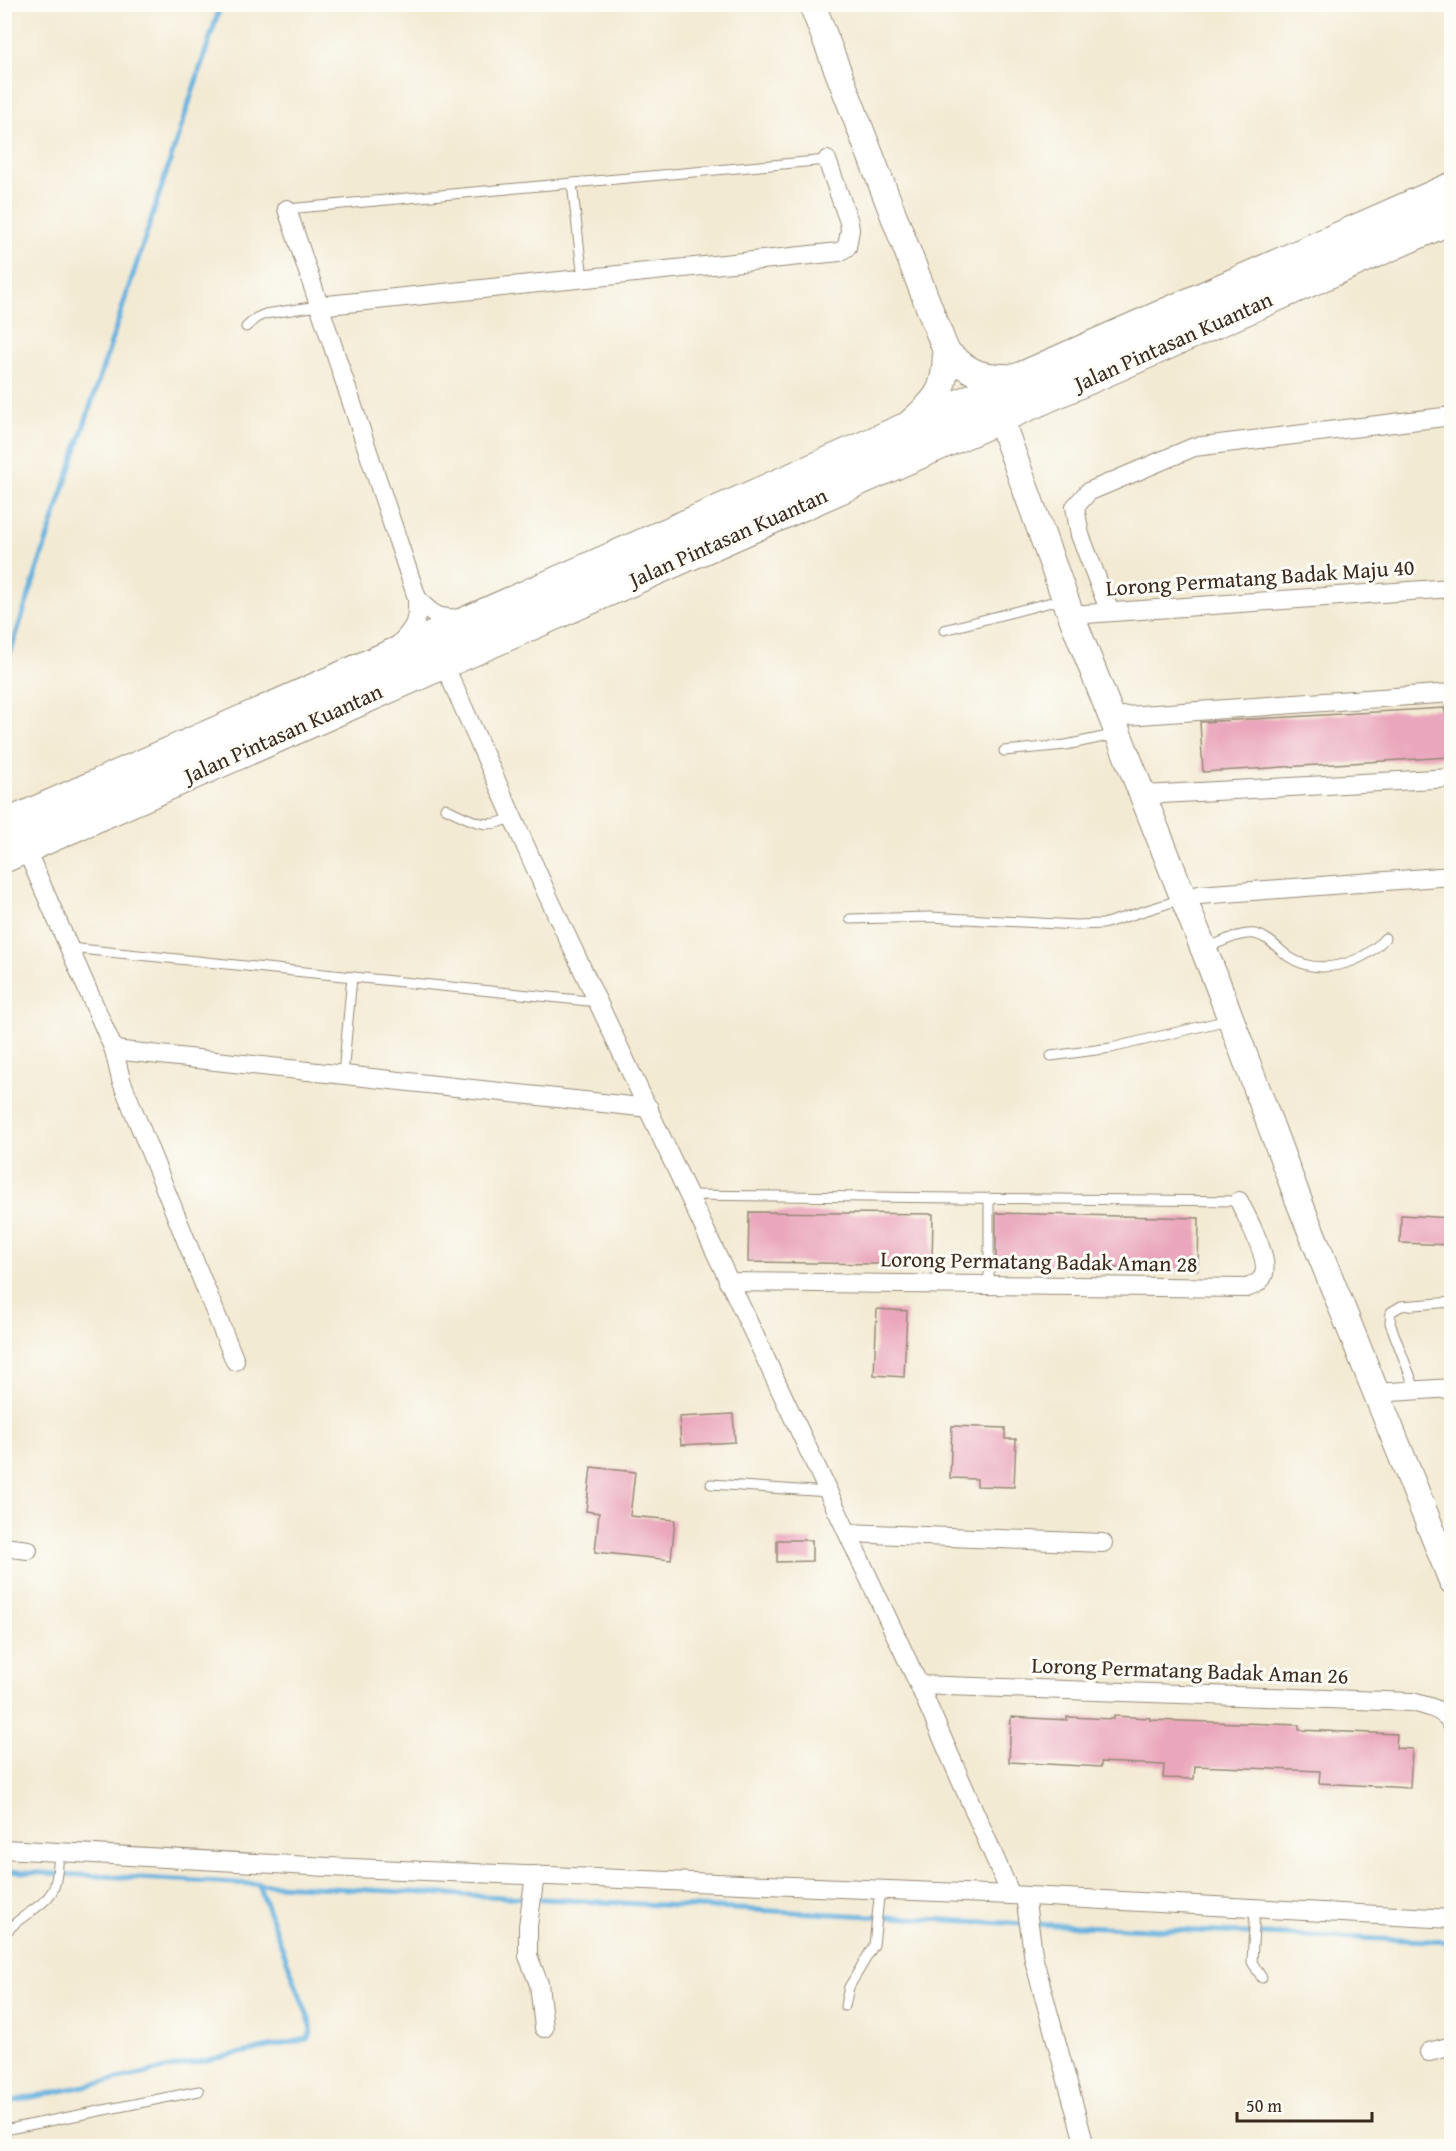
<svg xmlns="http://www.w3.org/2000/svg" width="1456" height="2151" font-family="'Gentium Book Plus',serif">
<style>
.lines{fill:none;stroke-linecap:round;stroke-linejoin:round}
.stream{stroke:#65b1de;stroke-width:5}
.building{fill:#eaa6bc}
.lane-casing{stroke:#978a78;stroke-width:11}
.street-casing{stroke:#978a78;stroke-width:20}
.secondary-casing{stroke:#978a78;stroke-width:28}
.highway-casing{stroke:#978a78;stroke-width:35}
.lane{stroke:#fff;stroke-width:9}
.street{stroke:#fff;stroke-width:18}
.secondary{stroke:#fff;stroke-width:26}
.highway{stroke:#fff;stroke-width:33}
.labels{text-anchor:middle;stroke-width:6;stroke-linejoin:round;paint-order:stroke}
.street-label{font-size:22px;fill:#3b2a1e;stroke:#fdfcf7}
</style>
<rect width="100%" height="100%" fill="#fdfcf7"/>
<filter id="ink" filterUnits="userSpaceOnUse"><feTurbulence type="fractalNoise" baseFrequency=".0167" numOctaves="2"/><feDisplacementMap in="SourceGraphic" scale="12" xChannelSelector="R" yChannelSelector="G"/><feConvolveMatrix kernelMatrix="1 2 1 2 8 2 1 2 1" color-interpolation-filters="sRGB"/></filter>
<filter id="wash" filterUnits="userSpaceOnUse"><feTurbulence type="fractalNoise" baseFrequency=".008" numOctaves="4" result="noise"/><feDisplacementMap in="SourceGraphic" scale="24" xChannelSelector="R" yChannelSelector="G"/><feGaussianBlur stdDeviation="1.35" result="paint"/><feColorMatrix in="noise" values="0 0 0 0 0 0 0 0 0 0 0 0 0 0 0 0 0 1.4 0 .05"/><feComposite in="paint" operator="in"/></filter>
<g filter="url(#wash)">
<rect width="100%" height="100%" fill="#f3ead3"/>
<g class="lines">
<g class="stream">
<path d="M4 672 221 4"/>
<path d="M4 1871 1024 1924"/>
<path d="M1034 1924 1452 1942"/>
<path d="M4 2103 307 2039 311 2033V2025L258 1883"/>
</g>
</g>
<g id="blocks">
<g class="building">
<path d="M1444 708 1448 721 1450 757 1203 772 1200 722Z"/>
<path d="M749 1212 933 1214 932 1265 748 1262Z"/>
<path d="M996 1213 1199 1218 1198 1270 996 1265Z"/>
<path d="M1401 1215 1452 1218V1245L1400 1243Z"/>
<path d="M877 1309 907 1311 904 1377 874 1375Z"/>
<path d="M733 1414 735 1442 681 1445 679 1417Z"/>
<path d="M952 1426 1005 1428V1439H1016L1014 1487 977 1486V1479L950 1478Z"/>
<path d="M591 1467 635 1472 630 1516 675 1520 671 1560 595 1552 599 1513 586 1511Z"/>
<path d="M777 1540H812V1561L777 1562Z"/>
<path d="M1114 1716 1150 1718V1720L1299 1725V1730L1397 1734 1396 1748 1412 1749 1410 1788 1319 1783 1320 1771 1195 1766 1194 1779 1163 1778 1164 1765 1101 1762V1767L1009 1762 1011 1717 1067 1720V1717L1114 1719Z"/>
</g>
</g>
</g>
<g filter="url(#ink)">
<use href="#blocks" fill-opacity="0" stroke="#978a78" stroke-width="1.5"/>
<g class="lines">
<defs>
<g id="lane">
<path d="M572 183 583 279"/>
<path d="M287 209 827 160"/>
<path d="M246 327 256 318 265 314 318 306"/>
<path d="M944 630 1063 599"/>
<path d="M1448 693 1452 716"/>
<path d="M1004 751 1066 745 1117 734"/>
<path d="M445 808C469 819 486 832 512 817"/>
<path d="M850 919 930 917 1076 925 1103 924 1182 899"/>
<path d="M70 948 598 1002"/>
<path d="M1206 948C1220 943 1239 932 1255 934 1269 937 1278 949 1289 957 1319 977 1363 964 1385 938"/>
<path d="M1051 1056 1111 1048 1228 1020"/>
<path d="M343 1075 352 977"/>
<path d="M690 1195 1239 1201"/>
<path d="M989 1285V1198"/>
<path d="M1416 1391 1390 1323 1391 1312 1401 1306 1452 1302"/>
<path d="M711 1484 828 1492"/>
<path d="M1255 1909 1252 1962 1262 1978"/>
<path d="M4 1936C16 1916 42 1910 53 1890 58 1879 58 1863 59 1852"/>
<path d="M845 2006 849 1987 874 1945 880 1889"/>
<path d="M4 2130 199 2091"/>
</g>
<g id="street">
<path d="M287 209 417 598C418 624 415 627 397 647"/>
<path d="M318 306 839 252 847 247 850 230 849 222 827 160"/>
<path d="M417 598C434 618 438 618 464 619"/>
<path d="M1110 612 1080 535 1075 507 1088 492 1194 447 1452 416"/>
<path d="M1071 615 1452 588"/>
<path d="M443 662 547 894 919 1685 1011 1895"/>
<path d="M1112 717 1452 693"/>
<path d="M1144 795 1452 778"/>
<path d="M25 847 114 1050 121 1080 235 1361"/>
<path d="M1184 898 1199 895 1452 876"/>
<path d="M114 1050 649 1108"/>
<path d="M728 1282 1246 1288C1252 1286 1258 1284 1262 1278 1273 1263 1247 1218 1239 1201"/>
<path d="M1376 1393 1452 1388"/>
<path d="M848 1533 1103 1543"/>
<path d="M4 1547 28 1550"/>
<path d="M919 1685 1412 1702C1427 1706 1444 1709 1452 1724"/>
<path d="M4 1849 328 1867 1011 1895 1452 1919"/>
<path d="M535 1875 528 1926V1956L539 1984 544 2028"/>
<path d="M1025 1896 1034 1960 1085 2146"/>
<path d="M1429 2052 1452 2046"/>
</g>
<g id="secondary">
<path d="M812 4 946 351C945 389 940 397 911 422"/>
<path d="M946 351C973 377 984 378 1021 377"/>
<path d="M1000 418 1071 615 1218 985 1300 1204 1452 1581"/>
</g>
<g id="highway">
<path d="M4 827 1452 189"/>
<path d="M4 856 1452 217"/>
</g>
</defs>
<use href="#lane" class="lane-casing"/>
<use href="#street" class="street-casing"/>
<use href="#secondary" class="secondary-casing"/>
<use href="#highway" class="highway-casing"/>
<use href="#lane" class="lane"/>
<use href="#street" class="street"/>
<use href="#secondary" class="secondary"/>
<use href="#highway" class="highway"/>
</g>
</g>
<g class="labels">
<g class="street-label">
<text transform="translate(1173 341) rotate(-24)" y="8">Jalan Pintasan Kuantan</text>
<text transform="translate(728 537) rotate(-24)" y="8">Jalan Pintasan Kuantan</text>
<text transform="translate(1260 577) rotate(-4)" y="8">Lorong Permatang Badak Maju 40</text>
<text transform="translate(283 733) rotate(-24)" y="8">Jalan Pintasan Kuantan</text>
<text transform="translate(1039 1261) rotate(1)" y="8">Lorong Permatang Badak Aman 28</text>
<text transform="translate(1190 1670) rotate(2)" y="8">Lorong Permatang Badak Aman 26</text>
</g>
</g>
<rect width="1456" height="2151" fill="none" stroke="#fdfcf7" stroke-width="24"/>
<path d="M1237 2112v9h135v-9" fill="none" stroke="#3b2a1e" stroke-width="3"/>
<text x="1246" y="2112" font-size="18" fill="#3b2a1e" stroke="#fdfcf7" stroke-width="4.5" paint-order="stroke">50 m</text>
</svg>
